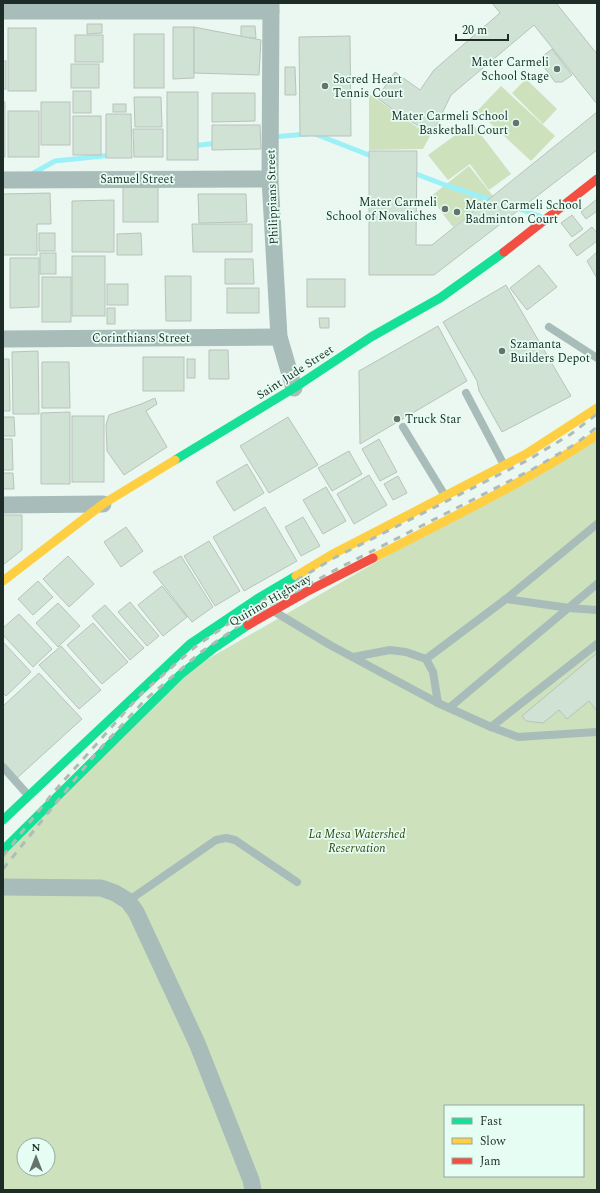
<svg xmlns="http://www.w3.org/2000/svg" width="600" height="1193" font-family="Spectral,serif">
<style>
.green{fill:#cde1bd;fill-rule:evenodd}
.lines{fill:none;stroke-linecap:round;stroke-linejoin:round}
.stream{stroke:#9cf1f9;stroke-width:5}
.building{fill:#d0e2d4;stroke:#b8c3bc}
.lane{stroke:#a8bcb9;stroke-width:8}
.street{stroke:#a8bcb9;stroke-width:17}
.fast{stroke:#16e098;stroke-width:9}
.slow{stroke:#ffcf43;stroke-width:9}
.jam{stroke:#f24e42;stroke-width:9}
.rail{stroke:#aebcb8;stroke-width:3;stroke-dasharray:7 7;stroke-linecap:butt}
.poi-dot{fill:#65736d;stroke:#e5fdf2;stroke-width:1.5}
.labels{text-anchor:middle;stroke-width:3.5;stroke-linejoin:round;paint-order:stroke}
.poi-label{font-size:12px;fill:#1d2c26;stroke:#e5fdf2;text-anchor:start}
.street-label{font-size:12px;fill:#1d2c26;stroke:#e5fdf2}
.park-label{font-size:12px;font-style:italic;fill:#334711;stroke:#e5fdf2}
</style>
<rect width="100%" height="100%" fill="#ebf7f1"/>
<g class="green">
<path d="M526 79 557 109 543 124 512 93Z"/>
<path d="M501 86 555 136 531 161 477 111Z"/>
<path d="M369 94 430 136 423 149 369 150Z"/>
<path d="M472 123 511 174 489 190 470 164 448 180 428 155Z"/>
<path d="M469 166 493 196 453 227 430 197Z"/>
<path d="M597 435V1190H3V850L180 675ZM445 1106H583V1176H445ZM24 1145H48V1169H24Z"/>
</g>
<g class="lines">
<g class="stream">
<path d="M315 134 374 157"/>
<path d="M273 137 307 134"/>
<path d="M192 146 217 143"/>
<path d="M411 172 445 185 494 201"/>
<path d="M30 175 55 161 112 155"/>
<path d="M513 207 540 216"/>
</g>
</g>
<g class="building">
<path d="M492 3H556L597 54V104L534 25 451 95 432 134 402 116 377 98 395 72 420 90 434 70 500 13Z"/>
<path d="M87 24H102V33L87 34Z"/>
<path d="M241 26H255L256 38H241Z"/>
<path d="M173 27H194V78L173 79Z"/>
<path d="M194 27 261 40 259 75 194 73Z"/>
<rect x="8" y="28" width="28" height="63"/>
<rect x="134" y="34" width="30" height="54"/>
<rect x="75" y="35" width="28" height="27"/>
<path d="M350 36 351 136H300L299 37Z"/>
<path d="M552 49 572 75 562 82H555L542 64 543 56Z"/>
<rect x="3" y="61" width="3" height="28"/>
<rect x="71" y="64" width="28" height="24"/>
<path d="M285 67H295L296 95H285Z"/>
<rect x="73" y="91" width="18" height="22"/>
<rect x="167" y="92" width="31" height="68"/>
<path d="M212 93H255V121L212 122Z"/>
<path d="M134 97H161L162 127H135Z"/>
<rect x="3" y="102" width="2" height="55"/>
<rect x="41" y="102" width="29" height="43"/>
<rect x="113" y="104" width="13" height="8"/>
<rect x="8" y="111" width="31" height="46"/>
<path d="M597 112V150L434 275H369V151H417L416 245H432Z"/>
<path d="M106 114H131L132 158H106Z"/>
<rect x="73" y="116" width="28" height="39"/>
<path d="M212 125H260L261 149 212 150Z"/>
<path d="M133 129H163V157H134Z"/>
<rect x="123" y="187" width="35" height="35"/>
<path d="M50 193 51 224H37V255H3V194Z"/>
<path d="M198 194H246L247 222 199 223Z"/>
<path d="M597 199V211L586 219 581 212Z"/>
<path d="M114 200V252H72V201Z"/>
<path d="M572 215 583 229 572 237 561 223Z"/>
<path d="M192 224H252V252H193Z"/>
<path d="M592 227 597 233V241L577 256 569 245Z"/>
<rect x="39" y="233" width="16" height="18"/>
<path d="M141 233 142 255H117V234Z"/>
<path d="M597 252V278L587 261Z"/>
<rect x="40" y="253" width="16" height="21"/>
<rect x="72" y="256" width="33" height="60"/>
<path d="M10 258H39V307L10 308Z"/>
<path d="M225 259H253L254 284H225Z"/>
<path d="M539 265 557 287 527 310 510 288Z"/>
<path d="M165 276H191V321H166Z"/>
<rect x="42" y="277" width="29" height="45"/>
<rect x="307" y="279" width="38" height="28"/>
<rect x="107" y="284" width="21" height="21"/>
<path d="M506 285 571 396 502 432 479 391 477 381 443 322Z"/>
<rect x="227" y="288" width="32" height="25"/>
<rect x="107" y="308" width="8" height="16"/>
<path d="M319 318H329V328H320Z"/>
<path d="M438 326 467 381 360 444 359 371Z"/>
<path d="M209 350H228L229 379H209Z"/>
<path d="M38 351 39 414H13L12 352Z"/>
<rect x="143" y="357" width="41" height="34"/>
<path d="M3 359H9L10 411H3Z"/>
<rect x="187" y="359" width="8" height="19"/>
<path d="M42 362H69L70 408H42Z"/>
<path d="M155 398 157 404 146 411 167 447 124 475 107 451 106 425 109 415 141 404Z"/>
<path d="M70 412V484H41V413Z"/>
<rect x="72" y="416" width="32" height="66"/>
<path d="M3 417H14L15 436H3Z"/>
<path d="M288 417 318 465 269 493 240 446Z"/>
<path d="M3 439H12L13 470H3Z"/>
<path d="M379 439 397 472 380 481 362 449Z"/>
<path d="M349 451 362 474 332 491 318 468Z"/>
<path d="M247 464 264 493 234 511 216 482Z"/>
<path d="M3 473H13L14 489H3Z"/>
<path d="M369 475 387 505 354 524 337 494Z"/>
<path d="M398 476 407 493 393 500 384 484Z"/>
<path d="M326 487 346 521 323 534 303 500Z"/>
<path d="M265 507 297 561 244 591 213 537Z"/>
<path d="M3 515H22V550L3 565Z"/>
<path d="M303 517 320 546 301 556 285 527Z"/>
<path d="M126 527 143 551 121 567 104 542Z"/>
<path d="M209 541 240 591 215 606 184 556Z"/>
<path d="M68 556 94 584 69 607 43 579Z"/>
<path d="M181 556 213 607 192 622 153 572Z"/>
<path d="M38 581 53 597 33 615 18 599Z"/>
<path d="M162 586 187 617 163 636 138 605Z"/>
<path d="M130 602 159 636 147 646 118 612Z"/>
<path d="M58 603 80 626 58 647 36 623Z"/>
<path d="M105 605 144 648 130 660 92 616Z"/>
<path d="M19 614 52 649 33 667 3 635V628Z"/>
<path d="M93 623 128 662 102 684 67 645Z"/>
<path d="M3 642 31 672 6 696 3 693Z"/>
<path d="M61 646 101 690 79 709 39 665Z"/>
<path d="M597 653V711L589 701 567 719 559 710 543 723 526 721 522 716Z"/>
<path d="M39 673 82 719 16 779 3 765V706Z"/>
</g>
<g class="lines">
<g class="lane">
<path d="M549 327 597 358"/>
<path d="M466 393 504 465"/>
<path d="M403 427 444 494"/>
<path d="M506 599 569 608 597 610"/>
<path d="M275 612 330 645 438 703 491 727 518 737 597 732"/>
<path d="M353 657 390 650 406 652 426 659 506 599 597 524"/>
<path d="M426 659 433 672 438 703"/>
<path d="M449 708 597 584"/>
<path d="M491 727 597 644"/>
<path d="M3 767 28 795"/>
<path d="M128 901 216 840 226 838 235 840 297 882"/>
</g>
<g class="street">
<path d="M271 3 270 179 279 337 294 388"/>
<path d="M3 11H271"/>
<path d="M3 180 270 179"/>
<path d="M3 339 279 337"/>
<path d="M3 505 103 504"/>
<path d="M3 887 101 888 115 893 128 901 136 912 197 1043 251 1180 253 1190"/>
</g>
<g class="fast">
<path d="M175 460 294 388 371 337 440 298 504 252"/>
<path d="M3 820 190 644 257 599 296 576"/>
<path d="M3 850 180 675 214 648 248 625"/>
</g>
<g class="slow">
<path d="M373 558C449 519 525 482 597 435"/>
<path d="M296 576 331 555 526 454 597 408"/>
<path d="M3 581 103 504 175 460"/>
</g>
<g class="jam">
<path d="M504 252 597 179"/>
<path d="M248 625 306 592 373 558"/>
</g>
<g class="rail">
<path d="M3 856 52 794 141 694 195 647 257 604 334 558 528 460 571 434 597 414"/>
<path d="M3 869 97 752 145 700 201 652 259 612 339 568 533 469 577 443 597 427"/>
</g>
</g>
<g class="poi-dot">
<circle cx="557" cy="69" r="4"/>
<circle cx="325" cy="86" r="4"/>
<circle cx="516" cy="123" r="4"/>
<circle cx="445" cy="209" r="4"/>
<circle cx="457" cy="212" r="4"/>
<circle cx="502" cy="351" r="4"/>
<circle cx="397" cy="419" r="4"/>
</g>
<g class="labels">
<g class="poi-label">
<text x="549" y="66" text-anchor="end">Mater Carmeli<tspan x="549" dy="14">School Stage</tspan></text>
<text x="333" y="83">Sacred Heart<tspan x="333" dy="14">Tennis Court</tspan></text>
<text x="508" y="120" text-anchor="end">Mater Carmeli School<tspan x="508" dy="14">Basketball Court</tspan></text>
<text x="437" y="206" text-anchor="end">Mater Carmeli<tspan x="437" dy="14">School of Novaliches</tspan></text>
<text x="465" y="209">Mater Carmeli School<tspan x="465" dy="14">Badminton Court</tspan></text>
<text x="510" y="348">Szamanta<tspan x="510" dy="14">Builders Depot</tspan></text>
<text x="405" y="423">Truck Star</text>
</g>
<g class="street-label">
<text x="137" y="183">Samuel Street</text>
<text transform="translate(272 197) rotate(-92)" y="4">Philippians Street</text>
<text x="141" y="342">Corinthians Street</text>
<text transform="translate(295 372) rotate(-33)" y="4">Saint Jude Street</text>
<text transform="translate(270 600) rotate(-30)" y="4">Quirino Highway</text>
</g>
<g class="park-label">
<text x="357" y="838">La Mesa Watershed<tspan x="357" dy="14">Reservation</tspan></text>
</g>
</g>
<rect width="600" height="1193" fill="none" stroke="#1d2c26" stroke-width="8"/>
<rect x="444" y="1105" width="140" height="72" fill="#e5fdf2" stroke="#95a9a0"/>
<rect x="452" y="1118" width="20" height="6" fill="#16e098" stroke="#95a9a0"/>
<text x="480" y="1125" font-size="12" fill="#1d2c26">Fast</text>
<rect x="452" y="1138" width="20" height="6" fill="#ffcf43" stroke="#95a9a0"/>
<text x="480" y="1145" font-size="12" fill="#1d2c26">Slow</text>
<rect x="452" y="1158" width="20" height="6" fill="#f24e42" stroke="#95a9a0"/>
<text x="480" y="1165" font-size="12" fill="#1d2c26">Jam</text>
<g transform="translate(36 1157)"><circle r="19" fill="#e5fdf2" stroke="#95a9a0"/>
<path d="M0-3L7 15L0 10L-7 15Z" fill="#65736d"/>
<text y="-6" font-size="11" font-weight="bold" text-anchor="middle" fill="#1d2c26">N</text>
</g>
<path d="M456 34v6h52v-6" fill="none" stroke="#1d2c26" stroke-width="2"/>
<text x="462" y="34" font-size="12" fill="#1d2c26" stroke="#e5fdf2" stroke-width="3" paint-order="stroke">20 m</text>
</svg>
